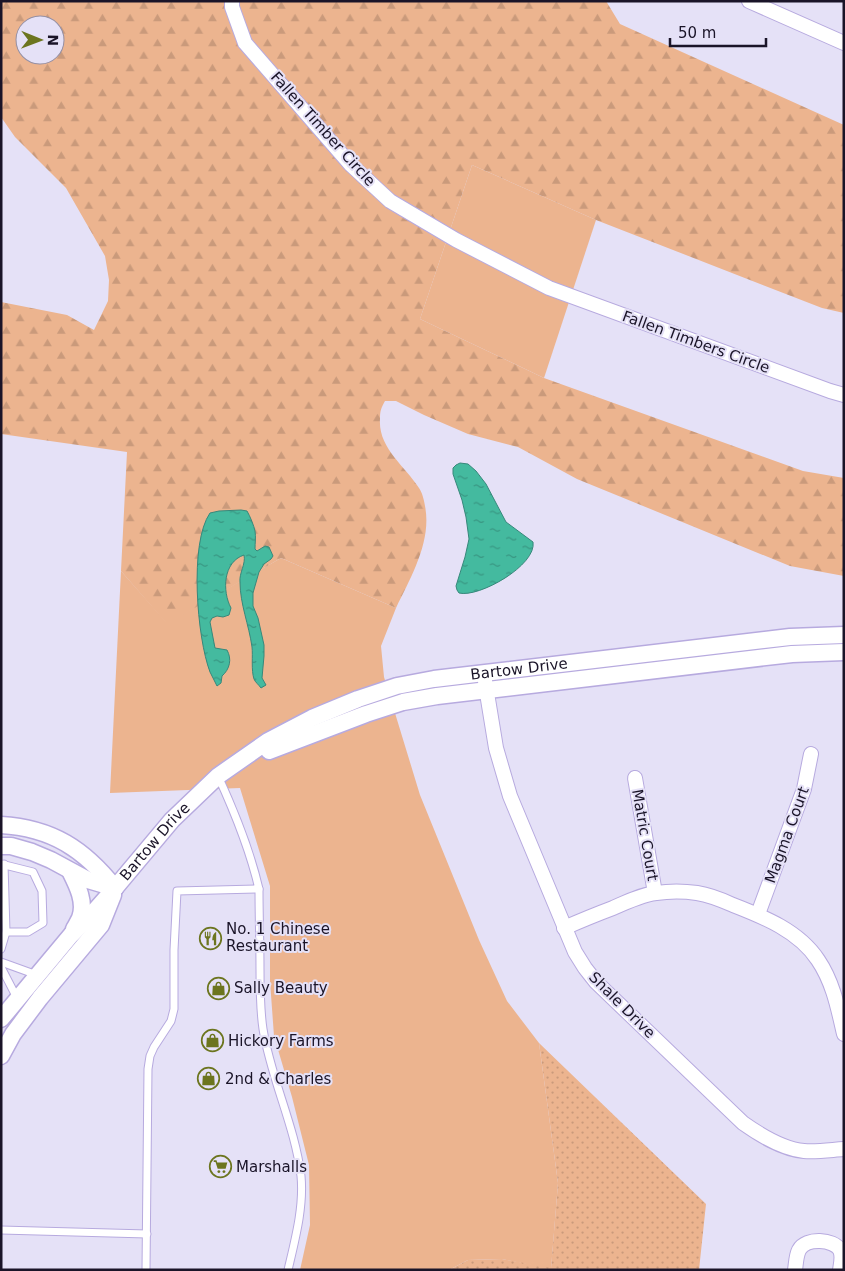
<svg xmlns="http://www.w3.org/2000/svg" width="845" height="1271" font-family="'DejaVu Sans',sans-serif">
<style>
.grass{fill:#ecb48f}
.forest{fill:url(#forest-firs);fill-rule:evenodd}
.park{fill:url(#park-dots)}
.water{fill:url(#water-ripples);stroke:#37887b}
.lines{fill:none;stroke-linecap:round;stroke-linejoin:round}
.service-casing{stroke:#b7aadf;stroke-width:9}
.minor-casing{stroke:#b7aadf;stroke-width:16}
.tertiary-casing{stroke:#b7aadf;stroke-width:19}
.service{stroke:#fff;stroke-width:7}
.minor{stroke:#fff;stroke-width:14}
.tertiary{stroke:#fff;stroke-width:16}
.labels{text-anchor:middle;stroke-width:4;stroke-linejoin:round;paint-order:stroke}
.street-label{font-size:15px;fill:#1a1428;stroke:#e5e1f7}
.poi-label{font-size:15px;fill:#1a1428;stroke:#e5e1f7;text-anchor:start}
</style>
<defs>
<pattern id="forest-firs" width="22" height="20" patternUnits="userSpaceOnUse" patternTransform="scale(1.25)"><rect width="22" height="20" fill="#ecb48f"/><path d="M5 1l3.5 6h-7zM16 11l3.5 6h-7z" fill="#ca9a7b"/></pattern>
<pattern id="park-dots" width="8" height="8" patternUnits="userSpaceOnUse" patternTransform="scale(1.25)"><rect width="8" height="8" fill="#ecb48f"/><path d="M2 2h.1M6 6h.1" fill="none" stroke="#ca9a7b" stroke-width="1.8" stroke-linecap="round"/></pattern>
<pattern id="water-ripples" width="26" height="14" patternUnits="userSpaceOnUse" patternTransform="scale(1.25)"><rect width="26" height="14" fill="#44ba9f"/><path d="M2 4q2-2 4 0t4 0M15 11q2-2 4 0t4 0" fill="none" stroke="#389682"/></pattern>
</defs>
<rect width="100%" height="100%" fill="#e5e1f7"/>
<g class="grass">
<path d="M472 165 596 220 544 378 420 319Z"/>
<path d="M281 558 396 608 381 646 384 677 420 795 479 940 507 1001 539 1043 558 1183 551 1269 502 1259 468 1260 449 1270H300L310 1225 309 1165 292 1097 274 1036 270 981V886L240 788 110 793 121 571 167 623Z"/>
</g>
<path class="forest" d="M1 1H606L620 24 844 125V313L822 308 596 220 472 165 420 319 544 378 803 471 844 478V576L790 566 577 479 518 447 468 434 424 415 396 401H385C381 408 380 411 380 419 378 448 405 466 419 488 422 492 424 500 425 506 432 541 411 577 396 608L281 558 167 624 121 571 127 452 1 434V302L67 315 94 330 108 301 109 280 105 256 66 188 15 137 1 117ZM25 25H55V55H25Z"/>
<path class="park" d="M539 1043 706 1204 699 1270H449L468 1260 502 1259 551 1268 558 1183Z"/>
<g class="water">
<path d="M460 463 468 464 476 471 486 484 506 522 533 542C537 565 479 598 459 593L457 590 456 586 465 557 469 539 466 517 462 500 453 474V468L456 465Z"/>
<path d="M241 510 247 511C250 516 254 526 255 531 256 537 255 543 255 549L257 551 265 546 269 547 273 556 271 559 264 564 259 572 253 593V606L258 618 264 645V656L262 678 266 685 261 688C259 685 255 682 254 679 251 670 253 656 252 647 249 625 240 604 240 582 239 573 246 564 244 555 223 562 222 591 231 608L229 615 223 617 217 616 212 618 210 622 215 648 227 650C232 659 230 669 222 676L221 683 217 686C215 681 212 677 210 672 197 638 189 543 210 513L219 511Z"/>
</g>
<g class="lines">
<defs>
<g id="service">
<path d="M1 864 33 872 42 891 43 923 28 932H6"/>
<path d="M259 889C259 916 260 942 260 969 260 989 260 1009 263 1029 271 1079 295 1126 301 1176 304 1207 295 1240 288 1270"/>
<path d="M1 949 6 932 4 864"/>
<path d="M1 962 37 975"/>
<path d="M1 967 17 998"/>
<path d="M1 1230 147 1234"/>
<path d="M146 1270 148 1069 150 1056 154 1047 171 1021 174 1009V950L177 891 259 889C250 850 235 813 218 776"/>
</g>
<g id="minor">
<path d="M232 1V7L245 43 350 164 390 201 456 240 549 288 830 391 844 395"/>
<path d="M749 1 844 43"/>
<path d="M485 681 496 748 510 796 575 952 585 968 596 982 743 1123C760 1135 782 1149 804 1151 817 1152 830 1150 844 1149"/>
<path d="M635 778 655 893"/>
<path d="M758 914 804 789 811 754"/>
<path d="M564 928C580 921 597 914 613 908 626 902 641 895 656 893 669 891 684 891 697 893 710 895 722 900 733 905 764 917 799 931 818 960 833 982 838 1008 844 1034"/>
<path d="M795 1270C796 1264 796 1256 799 1250 806 1237 834 1239 840 1250 843 1256 841 1264 840 1270"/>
</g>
<g id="tertiary">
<path d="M269 751 366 714 403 702 437 696 792 654 844 652"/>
<path d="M1 825C52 828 84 849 115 888"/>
<path d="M1 846H11L32 852 51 860 88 880 115 888"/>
<path d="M70 871C77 885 86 902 80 918 78 922 76 926 74 929"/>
<path id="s1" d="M1 1019 71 935 92 914 115 888 172 820 218 776 268 741 312 718 358 699 397 686 434 679 790 637 844 635"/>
<path d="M1 1056 13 1034 40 998 101 925 113 895"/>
</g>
</defs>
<use href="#service" class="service-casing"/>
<use href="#minor" class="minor-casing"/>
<use href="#tertiary" class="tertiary-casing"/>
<use href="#service" class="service"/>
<use href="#minor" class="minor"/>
<use href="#tertiary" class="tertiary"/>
</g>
<defs>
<symbol id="restaurant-ring" viewBox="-11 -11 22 22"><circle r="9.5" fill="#e5e1f7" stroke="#6c751f" stroke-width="1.5"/><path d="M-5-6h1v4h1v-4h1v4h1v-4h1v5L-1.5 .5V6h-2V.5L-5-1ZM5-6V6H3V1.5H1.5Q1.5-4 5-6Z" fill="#6c751f"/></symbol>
<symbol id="shop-ring" viewBox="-11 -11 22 22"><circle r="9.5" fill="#e5e1f7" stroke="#6c751f" stroke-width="1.5"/><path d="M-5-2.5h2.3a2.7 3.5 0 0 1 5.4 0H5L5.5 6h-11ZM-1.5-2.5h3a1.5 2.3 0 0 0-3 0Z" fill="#6c751f"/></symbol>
<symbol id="supermarket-ring" viewBox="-11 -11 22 22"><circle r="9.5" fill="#e5e1f7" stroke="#6c751f" stroke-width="1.5"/><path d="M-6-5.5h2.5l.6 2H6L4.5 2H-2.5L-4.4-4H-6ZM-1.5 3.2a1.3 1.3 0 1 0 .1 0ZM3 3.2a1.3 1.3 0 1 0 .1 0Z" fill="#6c751f"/></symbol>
</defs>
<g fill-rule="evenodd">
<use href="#restaurant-ring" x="198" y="926" width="25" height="25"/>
<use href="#shop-ring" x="206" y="976" width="25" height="25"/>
<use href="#shop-ring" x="200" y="1028" width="25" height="25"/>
<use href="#shop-ring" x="196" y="1066" width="25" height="25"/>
<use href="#supermarket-ring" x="208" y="1154" width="25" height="25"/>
</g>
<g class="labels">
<g class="street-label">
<text transform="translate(323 129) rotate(48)" y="5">Fallen Timber Circle</text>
<text transform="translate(696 342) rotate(20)" y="5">Fallen Timbers Circle</text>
<text dy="5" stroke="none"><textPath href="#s1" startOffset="651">Bartow Drive</textPath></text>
<text transform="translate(645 835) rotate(80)" y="5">Matric Court</text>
<text transform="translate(787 835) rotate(-70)" y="5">Magma Court</text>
<text dy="5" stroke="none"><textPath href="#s1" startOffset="235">Bartow Drive</textPath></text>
<text transform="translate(622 1005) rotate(45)" y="5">Shale Drive</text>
</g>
<g class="poi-label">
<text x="226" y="934">No. 1 Chinese<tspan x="226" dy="17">Restaurant</tspan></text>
<text x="234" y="993">Sally Beauty</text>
<text x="228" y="1046">Hickory Farms</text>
<text x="225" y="1084">2nd &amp; Charles</text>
<text x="236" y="1172">Marshalls</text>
</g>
</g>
<rect width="845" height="1271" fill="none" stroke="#1a1428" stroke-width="5"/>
<g transform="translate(40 40) rotate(91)"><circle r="24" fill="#e5e1f7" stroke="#948fa4"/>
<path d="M0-4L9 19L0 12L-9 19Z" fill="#6c751f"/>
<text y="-8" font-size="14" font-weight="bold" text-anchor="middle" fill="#1a1428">N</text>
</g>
<path d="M670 38v8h96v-8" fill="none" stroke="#1a1428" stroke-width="2.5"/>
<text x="678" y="38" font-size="15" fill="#1a1428" stroke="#e5e1f7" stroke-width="4" paint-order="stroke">50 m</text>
</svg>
